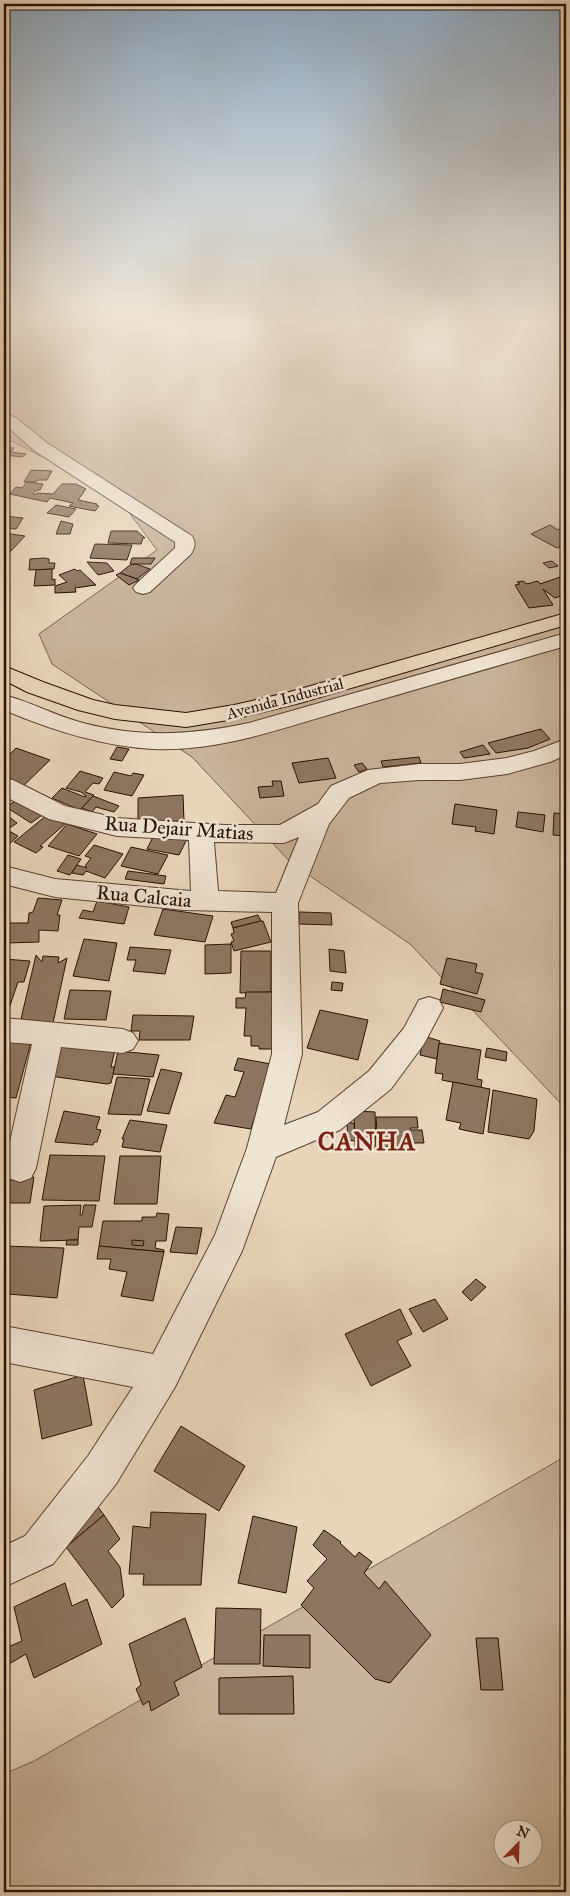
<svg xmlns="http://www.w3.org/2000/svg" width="570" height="1896" font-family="'IM FELL Great Primer',serif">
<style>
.green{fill:#c8b49b;stroke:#79624e;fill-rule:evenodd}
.building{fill:#8d7661;stroke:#2a0f00}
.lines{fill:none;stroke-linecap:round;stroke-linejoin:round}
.minor-casing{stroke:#5a412f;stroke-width:2}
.major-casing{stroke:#2a0f00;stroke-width:2}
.minor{fill:#f0e4d3;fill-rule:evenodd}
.major{fill:#e8d6bb;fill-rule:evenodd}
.labels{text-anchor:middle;stroke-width:5;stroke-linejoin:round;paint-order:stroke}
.far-street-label{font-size:16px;fill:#2a0f00;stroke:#f0e4d3}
.street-label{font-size:20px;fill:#2a0f00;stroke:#f0e4d3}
.district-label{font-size:25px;font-weight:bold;letter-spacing:1px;fill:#7a1f14;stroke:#f0e4d3}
</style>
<rect width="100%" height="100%" fill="#e8d6bb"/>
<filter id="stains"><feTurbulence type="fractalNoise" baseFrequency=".004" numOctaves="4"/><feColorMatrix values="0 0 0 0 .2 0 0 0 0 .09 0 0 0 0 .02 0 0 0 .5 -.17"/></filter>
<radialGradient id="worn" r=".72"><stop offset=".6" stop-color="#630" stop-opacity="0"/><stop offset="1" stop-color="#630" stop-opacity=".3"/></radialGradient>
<g class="green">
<path d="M4 322H566V1109L410 944 291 863 192 757 52 664 39 634 157 550 116 495 4 437Z"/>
<path d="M566 1456V1892H4V1774L34 1761ZM502 1828H532V1858H502Z"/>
</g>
<g class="building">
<path d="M4 447 14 448 11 452 26 454 22 457 4 455Z"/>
<path d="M31 470 52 471 47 480H38L36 482H24Z"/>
<path d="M27 482 43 484 40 490H37L33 494 35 495 37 493 53 494 62 484H76L86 489 78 500 97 504 96 505 99 506 95 511 69 506 73 503 50 498 47 502 10 494 16 487 22 488Z"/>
<path d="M56 505 76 509 69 517 47 513Z"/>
<path d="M5 516 23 518 16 529 4 528Z"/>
<path d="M61 521 73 524 70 534H56Z"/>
<path d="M550 525 558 530 563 527 566 529V544L557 548 531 534Z"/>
<path d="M111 531H137L145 538H143L141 544 108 543Z"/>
<path d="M4 533 25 536 11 551 4 549Z"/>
<path d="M95 544 132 545 127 560 90 558Z"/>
<path d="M44 558 49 559V563H55L54 569 29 570 30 559Z"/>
<path d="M132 558H155L151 564H130Z"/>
<path d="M552 561 558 566 549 568 543 563Z"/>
<path d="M87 562 107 563 114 571 98 575Z"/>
<path d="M136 564 150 569 137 579 120 573 130 565Z"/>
<path d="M52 569V580L55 579V585L34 586 36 570Z"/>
<path d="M75 569 77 571 80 570 96 585 75 588 76 592 55 593V586L67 582 59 575Z"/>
<path d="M120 573 137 579 139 580 129 585 116 575Z"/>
<path d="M566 575V594L555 598 543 589 553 605 529 608 515 585 520 584 517 582 523 581 527 584 538 581 540 584Z"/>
<path d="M541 729 550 739 528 748 496 753 488 743Z"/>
<path d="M483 745 490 754 464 758 460 752Z"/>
<path d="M117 747 129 749 122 761 110 759Z"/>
<path d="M16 748 50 760 21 788 4 781V760Z"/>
<path d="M419 757 421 763 383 767 381 761Z"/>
<path d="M328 758 336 778 299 783 292 763Z"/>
<path d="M362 763 367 769 359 772 354 765Z"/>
<path d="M80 771 103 778 99 784 93 783 85 792 94 795 80 810 52 798 62 788 85 797 86 796 81 792 66 788Z"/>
<path d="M114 772 131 776 133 773 144 775 132 796 104 790Z"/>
<path d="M272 781H281L284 796 260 798 258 787 273 786Z"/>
<path d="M183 795 184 821 138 822V798Z"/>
<path d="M93 796 119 806 114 812 96 807 92 812 82 808Z"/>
<path d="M20 798 45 813 31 823 6 807Z"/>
<path d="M455 804 497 810 494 834 475 831 476 827 452 824Z"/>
<path d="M518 812 545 815 543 832 516 827Z"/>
<path d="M4 813 17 823 8 829 4 826Z"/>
<path d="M554 813 566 814V836L553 835Z"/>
<path d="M47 815 65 824 40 846 43 847 36 853 14 842Z"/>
<path d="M67 824 97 834 79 856 48 846Z"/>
<path d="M4 828 18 836 4 849Z"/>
<path d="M156 831 188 837 179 855 147 849Z"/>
<path d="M94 845 123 854 105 878 86 871 83 875 72 873 77 865 87 868 85 866 91 858 85 856Z"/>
<path d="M131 847 168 855 158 874 121 866Z"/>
<path d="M68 855 81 859 70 875 57 871Z"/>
<path d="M128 871 166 876 164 884 125 879Z"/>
<path d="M38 898 62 900 57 915H60L58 931 39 930V942L6 943 7 932 10 923H28L29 913 33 912Z"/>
<path d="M97 901 129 907 124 924 79 918 83 910 93 912Z"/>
<path d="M163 909 213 916 205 942 154 935Z"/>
<path d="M299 912 331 913 332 925 299 924Z"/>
<path d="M258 915 261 921 233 928 231 922Z"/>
<path d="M261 921H263L271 942 234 951 231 942 234 941 231 934 234 933 233 928Z"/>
<path d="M84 939 117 943 109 981 73 976Z"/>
<path d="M231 944V973L205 974V945Z"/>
<path d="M130 947 171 950 165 974 133 971 136 960H127Z"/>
<path d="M329 949 344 951 346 973 330 971Z"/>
<path d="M241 951H271V992L240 993Z"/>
<path d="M36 955 42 962 43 956 59 957 58 963 67 958 53 1023 21 1019Z"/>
<path d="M447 958 477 964 475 972 483 974 477 994 440 984Z"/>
<path d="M4 959 30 961 24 982H18L5 1020Z"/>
<path d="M332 982 343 983 342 991 331 990Z"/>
<path d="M443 989 485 1000 481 1012 440 1002Z"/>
<path d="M70 990 111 991 106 1020 64 1019Z"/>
<path d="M246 992H274L273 1049H259V1046H251V1036H244L246 1008H236V998H245Z"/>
<path d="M320 1010 368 1020 358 1060 307 1048Z"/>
<path d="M133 1015 194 1016 190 1040H139L140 1031H131Z"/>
<path d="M424 1036 440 1041 437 1059 420 1055Z"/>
<path d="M4 1039 31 1042 16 1098 4 1097Z"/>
<path d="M439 1043 481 1050 477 1079 482 1080 481 1088 442 1080 443 1074 435 1073Z"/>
<path d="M61 1044 115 1050 111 1067H115L111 1083 107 1084 50 1076Z"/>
<path d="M487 1048 507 1052 506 1061 485 1057Z"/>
<path d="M118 1051 159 1055 153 1077 113 1074Z"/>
<path d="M238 1058 271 1064 251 1129 214 1123 226 1095 235 1097 244 1072 234 1070Z"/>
<path d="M161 1069 182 1073 169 1114 147 1111Z"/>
<path d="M117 1077 150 1079 141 1115 108 1114Z"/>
<path d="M453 1082 490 1089 483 1134 459 1129 461 1123 446 1120Z"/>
<path d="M493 1090 537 1099 534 1131 529 1139 488 1132Z"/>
<path d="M64 1111 100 1117 96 1129 101 1130 97 1142H94L93 1145 55 1142Z"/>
<path d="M354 1111 375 1112 376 1148H355Z"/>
<path d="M376 1117H417L418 1128H410L411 1130H422L424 1143H413V1146L378 1147Z"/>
<path d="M130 1120 167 1125 160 1152 122 1147 124 1139H122Z"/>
<path d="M347 1123H354L355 1141 348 1140Z"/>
<path d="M50 1155 105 1156 99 1201 42 1200Z"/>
<path d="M120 1156H161L157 1204H114Z"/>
<path d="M4 1172H12L11 1180 34 1177 30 1203H4Z"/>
<path d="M81 1205 80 1215H82L84 1205H96L92 1227H79L78 1240 40 1241 44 1206Z"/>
<path d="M157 1213 169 1214 166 1241H156L155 1248 164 1250V1252L99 1246 103 1221H142V1217H156Z"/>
<path d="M176 1227 202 1228 197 1254 170 1252Z"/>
<path d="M67 1240H78V1245H66Z"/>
<path d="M132 1240 144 1241 143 1246 132 1245Z"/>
<path d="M4 1246 64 1248 57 1298 8 1294 4 1309Z"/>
<path d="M99 1246 164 1252 153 1301 121 1296 127 1272 109 1269 111 1259H97Z"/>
<path d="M476 1279 486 1287 471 1301 462 1292Z"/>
<path d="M435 1299 448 1319 423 1332 409 1309Z"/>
<path d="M400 1309 412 1334 397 1341 411 1366 371 1386 345 1334Z"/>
<path d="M83 1375 92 1425 42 1439 34 1390Z"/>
<path d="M181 1426 245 1466 219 1511 154 1471Z"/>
<path d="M98 1507 104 1515 66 1547 60 1539Z"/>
<path d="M151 1512 206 1514 201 1585H143L144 1574H129L133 1526 150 1528Z"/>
<path d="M104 1515 120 1539 108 1551 120 1567 124 1596 112 1608 66 1547Z"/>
<path d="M253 1516 297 1527 286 1593 238 1583Z"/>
<path d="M324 1530 341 1542 340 1543 355 1557 359 1552 372 1562 364 1573 379 1589 385 1581 431 1635 390 1683 375 1679 301 1605 314 1588 307 1581 327 1559 313 1545Z"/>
<path d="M65 1583 72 1606 87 1599 102 1644 34 1678 26 1654 4 1667V1638L8 1647 22 1641 14 1607Z"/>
<path d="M216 1608 261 1609 260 1664H214Z"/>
<path d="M185 1618 202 1667 174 1682 179 1695 151 1711 149 1701 143 1705 136 1689 141 1685 129 1644Z"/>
<path d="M264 1635H310V1668L263 1666Z"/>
<path d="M476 1638H498L503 1690H481Z"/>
<path d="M293 1676 294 1714H219V1678Z"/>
</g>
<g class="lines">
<defs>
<g id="minor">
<path d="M4 413 16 418 47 443 192 536C196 542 195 548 191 554L150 592 143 594 136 592 133 588 136 584 175 548V542L35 451 4 424Z"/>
<path d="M566 633V646C492 667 419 689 345 710 283 728 219 752 153 749 101 746 51 730 4 710V695C31 702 56 716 83 723 139 738 193 735 249 723Z"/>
<path d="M566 739V755L550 762 507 774 460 780H419L380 783 349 798 329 824 298 903 302 1054 284 1125 318 1112 369 1071 404 1028 419 1000 429 997 439 1000 443 1008 424 1044 391 1089 340 1130 276 1157 242 1251 175 1387 116 1484 53 1564 4 1587V1546L25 1536 88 1456 133 1387 4 1362V1326L153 1354 215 1235 247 1148 272 1054V912L184 910 55 897 4 884V866L55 879 191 891 189 840 117 836 49 819 4 796V778L13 780 65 806 117 818 225 825H280L318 804 331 786 368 770 419 764H460L507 758 534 751ZM299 837 276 893 218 891 214 842 284 843Z"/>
<path d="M4 1018 123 1029 133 1033 138 1041 133 1049 123 1053 61 1047 36 1168 31 1178 20 1182 9 1178 4 1168 32 1044 4 1042Z"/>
</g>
<path id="major" d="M566 613V625L300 703 234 719 186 727 115 719 78 710 27 692 4 680V666L43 682 93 700 115 705 186 713 234 705 286 693Z"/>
</defs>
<use href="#minor" class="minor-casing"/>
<use href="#major" class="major-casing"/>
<use href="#minor" class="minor"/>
<use href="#major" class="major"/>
</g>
<linearGradient id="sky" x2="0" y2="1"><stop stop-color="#8ea6bc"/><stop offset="0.55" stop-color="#f5ede0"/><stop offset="1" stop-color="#f5ede0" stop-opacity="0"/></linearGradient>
<rect width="570" height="588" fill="url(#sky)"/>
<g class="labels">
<g class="far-street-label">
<text transform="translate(285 698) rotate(-15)" y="6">Avenida Industrial</text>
</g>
<g class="street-label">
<text transform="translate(179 828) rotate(4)" y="7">Rua Dejair Matias</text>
<text transform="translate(144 896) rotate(5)" y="7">Rua Calcaia</text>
</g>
<g class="district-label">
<text x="367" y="1150">CANHA</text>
</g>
</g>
<rect width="570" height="1896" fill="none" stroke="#e8d6bb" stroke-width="20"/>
<rect x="5" y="5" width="560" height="1886" fill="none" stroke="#2a0f00" stroke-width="2.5"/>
<rect x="10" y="10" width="550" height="1876" fill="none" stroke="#2a0f00"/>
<g transform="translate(518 1844) rotate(23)"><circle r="24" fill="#f0e4d3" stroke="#a18f7f"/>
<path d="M0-4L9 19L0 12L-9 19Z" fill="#8f2418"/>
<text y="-8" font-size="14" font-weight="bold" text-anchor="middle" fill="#2a0f00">N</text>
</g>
<rect width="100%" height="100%" filter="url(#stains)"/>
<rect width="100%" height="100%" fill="url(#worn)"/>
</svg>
